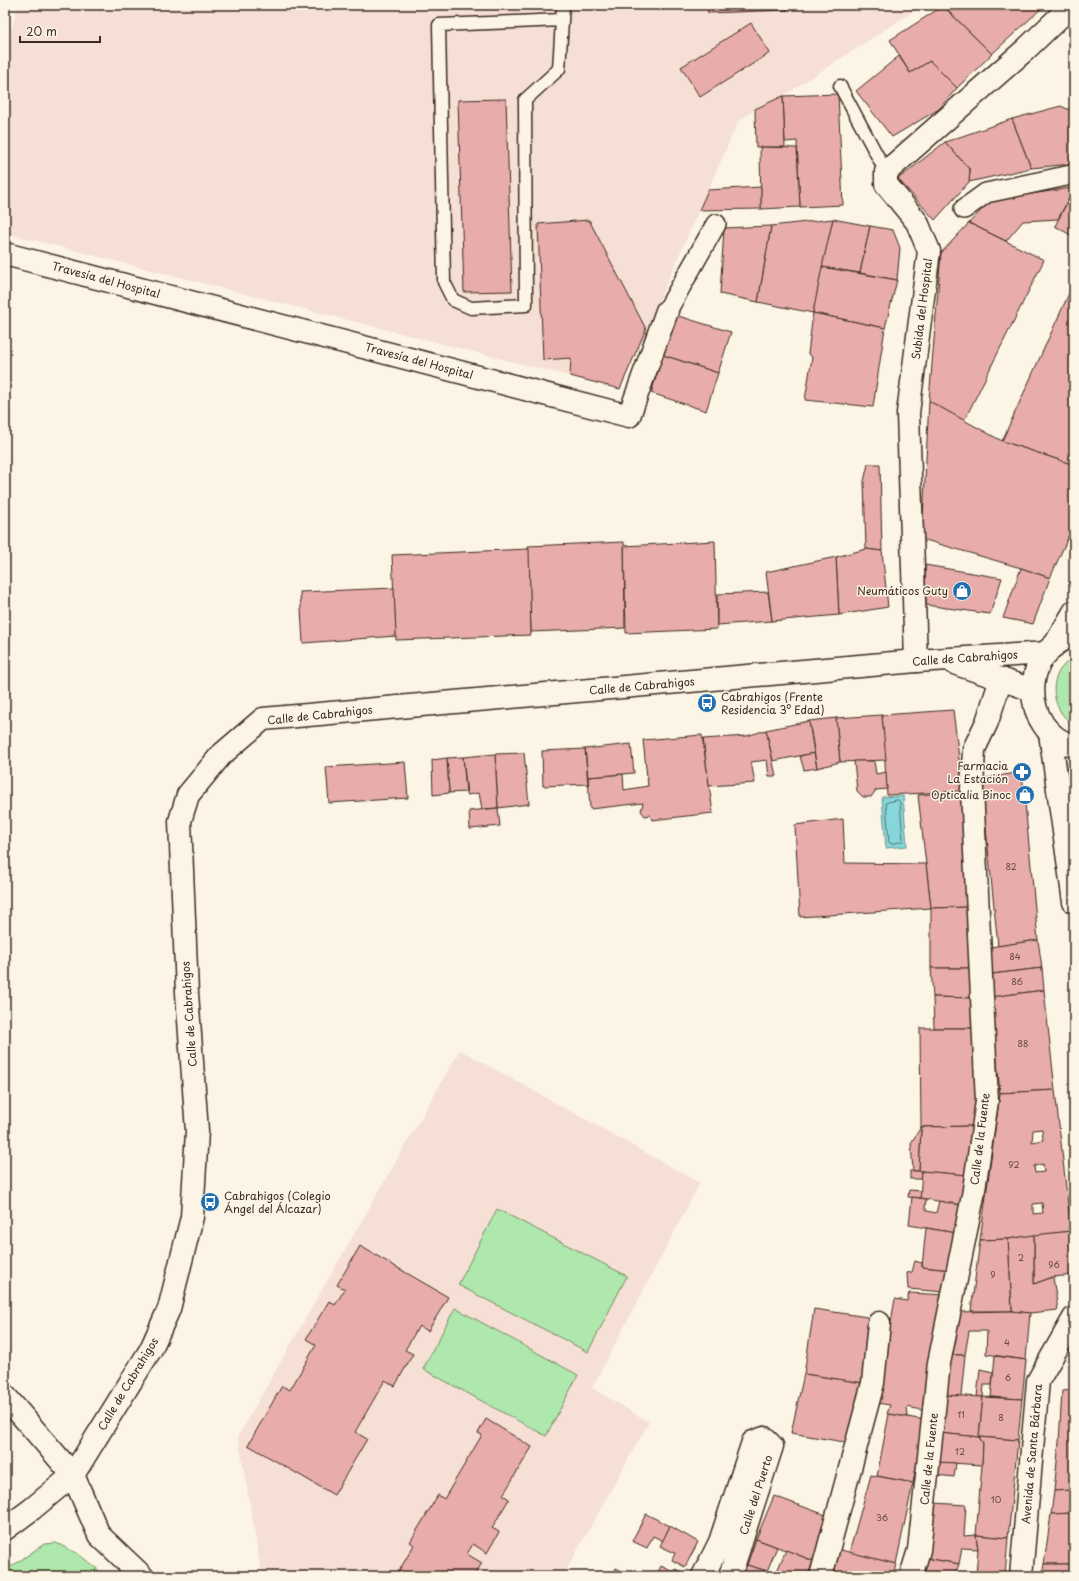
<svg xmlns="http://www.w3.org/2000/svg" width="1079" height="1581" font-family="'Playpen Sans',sans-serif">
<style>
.built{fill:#f6dfd4;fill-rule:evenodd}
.green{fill:#afe8ac;stroke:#758965}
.water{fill:#85d7db;stroke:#67928f}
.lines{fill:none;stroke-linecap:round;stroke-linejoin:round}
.shore{stroke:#596f6a;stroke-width:1}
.building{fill:#e8adab;stroke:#3b2a1e;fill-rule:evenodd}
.service-casing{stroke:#3b2a1e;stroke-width:15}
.pedestrian-casing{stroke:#3b2a1e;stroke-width:22}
.minor-casing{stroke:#3b2a1e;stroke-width:25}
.primary-casing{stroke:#3b2a1e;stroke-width:25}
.service{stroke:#fcf5e5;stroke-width:12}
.pedestrian{stroke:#fcf5e5;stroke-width:19}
.minor{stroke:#fcf5e5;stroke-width:22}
.primary{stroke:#fcf5e5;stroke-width:22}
.labels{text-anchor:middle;stroke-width:3;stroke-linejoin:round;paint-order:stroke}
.number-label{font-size:9px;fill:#664b41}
.street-label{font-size:11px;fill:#3b2a1e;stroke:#fcf5e5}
.poi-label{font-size:11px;fill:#3b2a1e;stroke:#fcf5e5;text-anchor:end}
</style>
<rect width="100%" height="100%" fill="#fcf5e5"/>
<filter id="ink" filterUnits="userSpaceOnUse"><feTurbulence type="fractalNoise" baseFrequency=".025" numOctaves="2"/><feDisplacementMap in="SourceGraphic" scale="8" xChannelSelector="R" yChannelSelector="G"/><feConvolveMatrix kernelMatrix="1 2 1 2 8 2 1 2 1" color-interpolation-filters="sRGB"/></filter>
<g filter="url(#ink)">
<g class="built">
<path d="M17 5H923L783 96 755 109 738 122 620 389 5 233V66Z"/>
<path d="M460 1050 700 1183 592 1388 649 1422 563 1576H474L482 1563 467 1554 473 1544 487 1552 499 1532 492 1528 509 1499 503 1495 532 1447 486 1419 478 1433 482 1435 444 1499 438 1495 410 1542 414 1545 396 1576H262L238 1436ZM338 1285 447 1297 428 1331 419 1326 405 1350 413 1354 395 1386 385 1380 355 1432 367 1439 334 1495 248 1445 282 1386 290 1390 316 1345 306 1339 329 1301 335 1305 345 1289Z"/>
</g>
<g class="green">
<path d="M1074 658V725C1049 710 1046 671 1074 658Z"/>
<path d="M497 1209 627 1276 588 1352 458 1285Z"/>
<path d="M455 1308 578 1375 546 1436 423 1369Z"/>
<path d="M56 1543 77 1553 106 1576H5V1571L44 1544Z"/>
</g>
<path class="water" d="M903 796 907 846 886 848 882 797Z"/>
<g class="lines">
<path class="shore" d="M898 800 900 802 903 841 891 844 889 842 886 803Z"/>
</g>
<g class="building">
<path d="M707 5H788V10L708 13Z"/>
<path d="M946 5H1040L1043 7 992 54 943 6Z"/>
<path d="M943 6 992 54 957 88 930 61 910 73 890 40Z"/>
<path d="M751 23 770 53 700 97 681 67Z"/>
<path d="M899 56 910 73 930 61 957 88 939 109 892 137 856 91Z"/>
<path d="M838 94 843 205 800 207 797 141 785 142 783 96Z"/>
<path d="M783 96 785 147H756L755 109Z"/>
<path d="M506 99 512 291 464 292 458 100Z"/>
<path d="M1061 106 1074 112 1071 164 1031 168 1012 119Z"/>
<path d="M1012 119 1031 168 969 182 970 170 945 142Z"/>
<path d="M1074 128V165L1071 164Z"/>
<path d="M945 142 970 170 969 182 935 220 898 179Z"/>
<path d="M760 147 797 148 800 207 761 209Z"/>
<path d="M761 187V209L699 210 708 190Z"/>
<path d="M1071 188 1073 191 1058 219 1023 221 1006 241 969 223 991 200Z"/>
<path d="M1073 191H1074V237L1055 226Z"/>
<path d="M833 219 813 313 758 302 771 226Z"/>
<path d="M833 219 870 226 860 273 822 267Z"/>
<path d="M589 220 646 329 620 389 570 376 571 358 543 360 538 224Z"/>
<path d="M969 223 1044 260 964 421 929 401 941 253Z"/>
<path d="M771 226 758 302 720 294 724 228Z"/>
<path d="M870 226 893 230 900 248 897 280 860 273Z"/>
<path d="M822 267 897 280 885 328 813 313Z"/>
<path d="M1071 289 1074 291V465L1002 441Z"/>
<path d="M813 313 885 328 873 407 805 400 812 357 808 354Z"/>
<path d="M675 315 731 332 718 373 663 355Z"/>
<path d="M663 355 718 373 706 411 651 393Z"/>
<path d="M929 401 1002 441 1074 465V524L1050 578 1021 568 922 539Z"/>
<path d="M868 464H880L882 551 866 549 864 481Z"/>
<path d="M715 541 717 629 626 633 624 546Z"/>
<path d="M624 542 625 628 531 632 528 546Z"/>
<path d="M529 549 531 635 396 640 392 555Z"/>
<path d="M866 549 882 551 888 607 839 615 836 557Z"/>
<path d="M836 557 839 615 772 621 766 572Z"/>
<path d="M925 565 1002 578 990 614 926 605Z"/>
<path d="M1021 568 1050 578 1033 624 1003 618Z"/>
<path d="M394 588 396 636 303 643 300 592Z"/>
<path d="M768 592 772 621 717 625V594Z"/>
<path d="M953 710 963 791 887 795 882 715Z"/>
<path d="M882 715 886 760 840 762 836 718Z"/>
<path d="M836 718 840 762 817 768 809 721Z"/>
<path d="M809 721 814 753 773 761 766 730Z"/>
<path d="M766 730 776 776H769L767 760 751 762 755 783 709 786 703 739 747 736Z"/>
<path d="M702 735 713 813 652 820 650 815 645 816 641 811 643 803 590 809 588 777 623 774 624 790 648 786 643 740Z"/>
<path d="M631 744 634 773 588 777 585 749Z"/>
<path d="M585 749 588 784 543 786 542 751Z"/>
<path d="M524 753 529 804 498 808 495 754Z"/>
<path d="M814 753 817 768 804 770 800 756Z"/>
<path d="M495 754 498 808 482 809 479 793 467 795 463 757Z"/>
<path d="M463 757 466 792 449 793 447 758Z"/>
<path d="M447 758 449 793 433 795 432 760Z"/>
<path d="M854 761H874L876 774 886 772 887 789 876 790 871 797H863L857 791Z"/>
<path d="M405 762 408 798 329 803 326 767Z"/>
<path d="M1022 772 1038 940 998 946 981 779Z"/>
<path d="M963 791 971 907 931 908 918 795Z"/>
<path d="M498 808 500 826 470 829 469 811Z"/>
<path d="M843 819 845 863 926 864 931 908 800 917 795 825Z"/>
<path d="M971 907 973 968H931V908Z"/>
<path d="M1038 940 1042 968 992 974 990 947Z"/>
<path d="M931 968H973V998L933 997Z"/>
<path d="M1042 968 1044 990 991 997 992 974Z"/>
<path d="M1044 990 1055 1090 1000 1093 991 997Z"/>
<path d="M933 997 973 998 974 1028H934Z"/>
<path d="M920 1028H974L976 1126 921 1127Z"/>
<path d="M1055 1090 1071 1231 1008 1239 980 1240 1000 1093ZM1042 1129 1043 1140 1032 1142 1033 1130ZM1043 1164 1044 1172 1035 1173 1034 1166ZM1042 1203 1043 1213 1033 1214V1204Z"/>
<path d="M976 1126 967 1175 919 1171 921 1127Z"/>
<path d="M921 1127 919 1171H913L911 1143Z"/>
<rect x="910" y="1171" width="12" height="8"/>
<path d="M922 1171 967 1175 961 1205 920 1198Z"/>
<path d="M909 1190 921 1191 920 1198 908 1197Z"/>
<path d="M912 1197 926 1199 925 1207 927 1211 936 1213 939 1201 961 1205 956 1233 909 1225Z"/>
<path d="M926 1228 956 1233 950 1270 922 1267Z"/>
<path d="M1071 1231 1074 1275 1053 1277 1034 1284V1235Z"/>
<path d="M1034 1235V1284L1053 1277 1058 1310 1030 1313 1012 1311 1008 1239Z"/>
<path d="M1008 1239 1012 1311H971L980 1240Z"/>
<path d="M360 1246 448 1297 428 1331 419 1326 405 1350 413 1354 395 1386 385 1380 355 1432 367 1439 334 1495 248 1445 282 1386 290 1390 316 1345 306 1339 329 1301 335 1305 345 1289 337 1285Z"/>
<path d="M915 1261 922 1263V1267L950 1270 945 1292 908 1289 907 1273 912 1272Z"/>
<path d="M909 1293 947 1295 926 1411 907 1407 908 1417 887 1414 890 1405 877 1403 895 1299 907 1301Z"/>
<path d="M814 1309 867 1317 872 1326 863 1383 804 1374Z"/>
<path d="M1012 1311 1030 1313 1026 1360 986 1354 987 1331H969L965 1355H947L957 1312Z"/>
<path d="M947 1355H965L961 1396 944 1395Z"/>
<path d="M995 1356 1026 1360 1022 1399 991 1397Z"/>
<path d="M980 1369 993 1372 992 1385H984L983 1397H977Z"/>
<path d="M804 1374 863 1383 850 1443 791 1433Z"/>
<path d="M1074 1390V1490L1054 1491 1059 1442 1062 1391Z"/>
<path d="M944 1395 983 1397 979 1437 939 1433Z"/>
<path d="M983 1397 1022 1399 1018 1440 979 1437Z"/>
<path d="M889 1414 925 1420 913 1483 877 1476Z"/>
<path d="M486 1419 532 1447 503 1495 509 1499 492 1528 499 1532 487 1553 473 1544 467 1554 482 1563 474 1576H396L414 1545 410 1542 438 1495 444 1499 482 1435 478 1433Z"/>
<path d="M939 1433 979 1437 983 1443 982 1465 936 1462Z"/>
<path d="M979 1437 1018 1440 1008 1538 976 1535 982 1465 983 1443Z"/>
<path d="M936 1462 956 1463 954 1477 936 1475Z"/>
<path d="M871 1475 913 1483 896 1564 849 1553Z"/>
<path d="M1072 1490H1074L1073 1526V1513Z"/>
<path d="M1072 1490 1073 1513 1051 1514 1054 1491Z"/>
<path d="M774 1496 834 1518 817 1562 756 1539Z"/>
<path d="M934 1503 966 1505 964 1536 976 1535 978 1549 962 1548 959 1564 926 1558 932 1534Z"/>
<path d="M1073 1513V1564H1044L1051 1514Z"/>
<path d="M646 1514 670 1526 663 1541 653 1536 647 1548 632 1541Z"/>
<path d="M670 1526 698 1542 685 1567 672 1560 675 1553 660 1546Z"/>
<path d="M976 1535 1008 1538 1005 1576H976L978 1549Z"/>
<path d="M756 1539 777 1547 767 1571 747 1565Z"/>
<path d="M837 1549 896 1564 893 1576H829Z"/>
<path d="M786 1550 813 1561 808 1576H775Z"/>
<path d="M926 1558 959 1564 955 1576H921Z"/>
<path d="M1044 1564H1073V1576H1042Z"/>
<path d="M747 1565 767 1571 775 1575 742 1576Z"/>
<path d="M661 1566 673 1572 675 1569 682 1572 680 1576H656Z"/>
<path d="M616 1568 631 1576H612Z"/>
</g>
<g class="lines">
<defs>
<g id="service">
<path d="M562 20 439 25 444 282 453 300 471 308 526 305 525 100 559 69 563 5"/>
<path d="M840 86 886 172"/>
</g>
<g id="pedestrian">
<path d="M964 209 986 193 1071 175 1074 177"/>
<path d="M667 311 716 224"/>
</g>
<g id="minor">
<path d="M5 254 629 416 667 311"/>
<path d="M916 661 908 413 929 251 917 222 886 184V172L1025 50 1072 5"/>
<path d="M954 663 1032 690"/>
<path d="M5 1396 73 1475 99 1535 142 1576"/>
<path d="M5 1529 32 1509 73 1475 151 1349 169 1309 192 1217 197 1131 187 993 180 821 188 795 221 755 263 719 916 661 1047 653"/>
<path d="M703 1576 720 1542 753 1442 764 1438 772 1446 730 1576"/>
<path d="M821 1576 873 1383 879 1323"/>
<path d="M911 1576 919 1550 939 1363 973 1196 987 1101 972 789 974 749 987 722 1001 679"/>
<path d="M1021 1576 1038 1381 1074 1318"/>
</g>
<g id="primary">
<path d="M1074 636C1019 649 1020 732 1074 746"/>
<path d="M1054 646 1074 612"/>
<path d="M1050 733 1074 902"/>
</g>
</defs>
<use href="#service" class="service-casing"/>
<use href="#pedestrian" class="pedestrian-casing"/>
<use href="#minor" class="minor-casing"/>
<use href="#primary" class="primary-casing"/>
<use href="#service" class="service"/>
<use href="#pedestrian" class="pedestrian"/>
<use href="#minor" class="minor"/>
<use href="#primary" class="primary"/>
</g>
</g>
<defs>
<symbol id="shop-disc" viewBox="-11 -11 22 22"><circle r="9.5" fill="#1f6fb2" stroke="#fcf5e5"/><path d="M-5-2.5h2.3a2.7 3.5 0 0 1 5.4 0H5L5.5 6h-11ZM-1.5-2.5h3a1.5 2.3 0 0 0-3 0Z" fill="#fff"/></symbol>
<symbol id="bus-disc" viewBox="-11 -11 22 22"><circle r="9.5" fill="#1f6fb2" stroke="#fcf5e5"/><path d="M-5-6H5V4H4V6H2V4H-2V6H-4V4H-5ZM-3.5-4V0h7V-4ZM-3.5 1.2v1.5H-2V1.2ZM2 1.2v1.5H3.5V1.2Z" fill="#fff"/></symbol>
<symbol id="pharmacy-disc" viewBox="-11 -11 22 22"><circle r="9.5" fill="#1f6fb2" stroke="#fcf5e5"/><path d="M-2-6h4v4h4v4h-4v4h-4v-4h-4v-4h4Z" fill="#fff"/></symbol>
</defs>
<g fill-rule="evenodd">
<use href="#shop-disc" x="951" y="580" width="22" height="22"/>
<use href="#bus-disc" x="696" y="692" width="22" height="22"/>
<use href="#pharmacy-disc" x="1011" y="761" width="22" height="22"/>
<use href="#shop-disc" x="1014" y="784" width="22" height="22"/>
<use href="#bus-disc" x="199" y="1191" width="22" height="22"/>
</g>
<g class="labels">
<g class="number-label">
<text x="1011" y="870">82</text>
<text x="1015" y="960">84</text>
<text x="1017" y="985">86</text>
<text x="1023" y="1047">88</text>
<text x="1014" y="1168">92</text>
<text x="1021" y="1261">2</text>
<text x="1054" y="1268">96</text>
<text x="993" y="1278">9</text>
<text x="1007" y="1346">4</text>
<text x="1008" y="1381">6</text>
<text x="961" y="1418">11</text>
<text x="1001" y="1421">8</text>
<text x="960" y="1455">12</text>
<text x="996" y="1503">10</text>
<text x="882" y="1521">36</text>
</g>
<g class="street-label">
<text transform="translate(106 280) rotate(15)" y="4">Travesía del Hospital</text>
<text transform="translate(922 309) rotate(-83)" y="4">Subida del Hospital</text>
<text transform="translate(419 361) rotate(15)" y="4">Travesía del Hospital</text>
<text transform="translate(965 658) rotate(-4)" y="4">Calle de Cabrahigos</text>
<text transform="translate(642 686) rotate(-5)" y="4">Calle de Cabrahigos</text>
<text transform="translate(320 715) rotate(-6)" y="4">Calle de Cabrahigos</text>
<text transform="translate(189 1014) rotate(-94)" y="4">Calle de Cabrahigos</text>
<text transform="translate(980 1139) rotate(-83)" y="4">Calle de la Fuente</text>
<text transform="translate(128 1384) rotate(-59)" y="4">Calle de Cabrahigos</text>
<text transform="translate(1032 1454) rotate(-85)" y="4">Avenida de Santa Bárbara</text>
<text transform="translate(929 1459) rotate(-84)" y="4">Calle de la Fuente</text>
<text transform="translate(756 1495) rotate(-72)" y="4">Calle del Puerto</text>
</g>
<g class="poi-label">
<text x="948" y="595">Neumáticos Guty</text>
<text x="721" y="701" text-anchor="start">Cabrahigos (Frente<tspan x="721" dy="13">Residencia 3º Edad)</tspan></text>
<text x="1008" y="770">Farmacia<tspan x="1008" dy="13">La Estación</tspan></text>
<text x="1011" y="799">Opticalia Binoc</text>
<text x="224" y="1200" text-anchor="start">Cabrahigos (Colegio<tspan x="224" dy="13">Ángel del Álcazar)</tspan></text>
</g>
</g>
<rect width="1079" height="1581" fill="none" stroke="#fcf5e5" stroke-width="20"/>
<rect x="10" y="10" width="1059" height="1561" fill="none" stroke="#3b2a1e" stroke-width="1.5" filter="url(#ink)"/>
<path d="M20 36v6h80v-6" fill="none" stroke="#3b2a1e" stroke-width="2"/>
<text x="26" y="36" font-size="12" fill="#3b2a1e" stroke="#fcf5e5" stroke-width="3" paint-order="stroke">20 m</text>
</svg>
